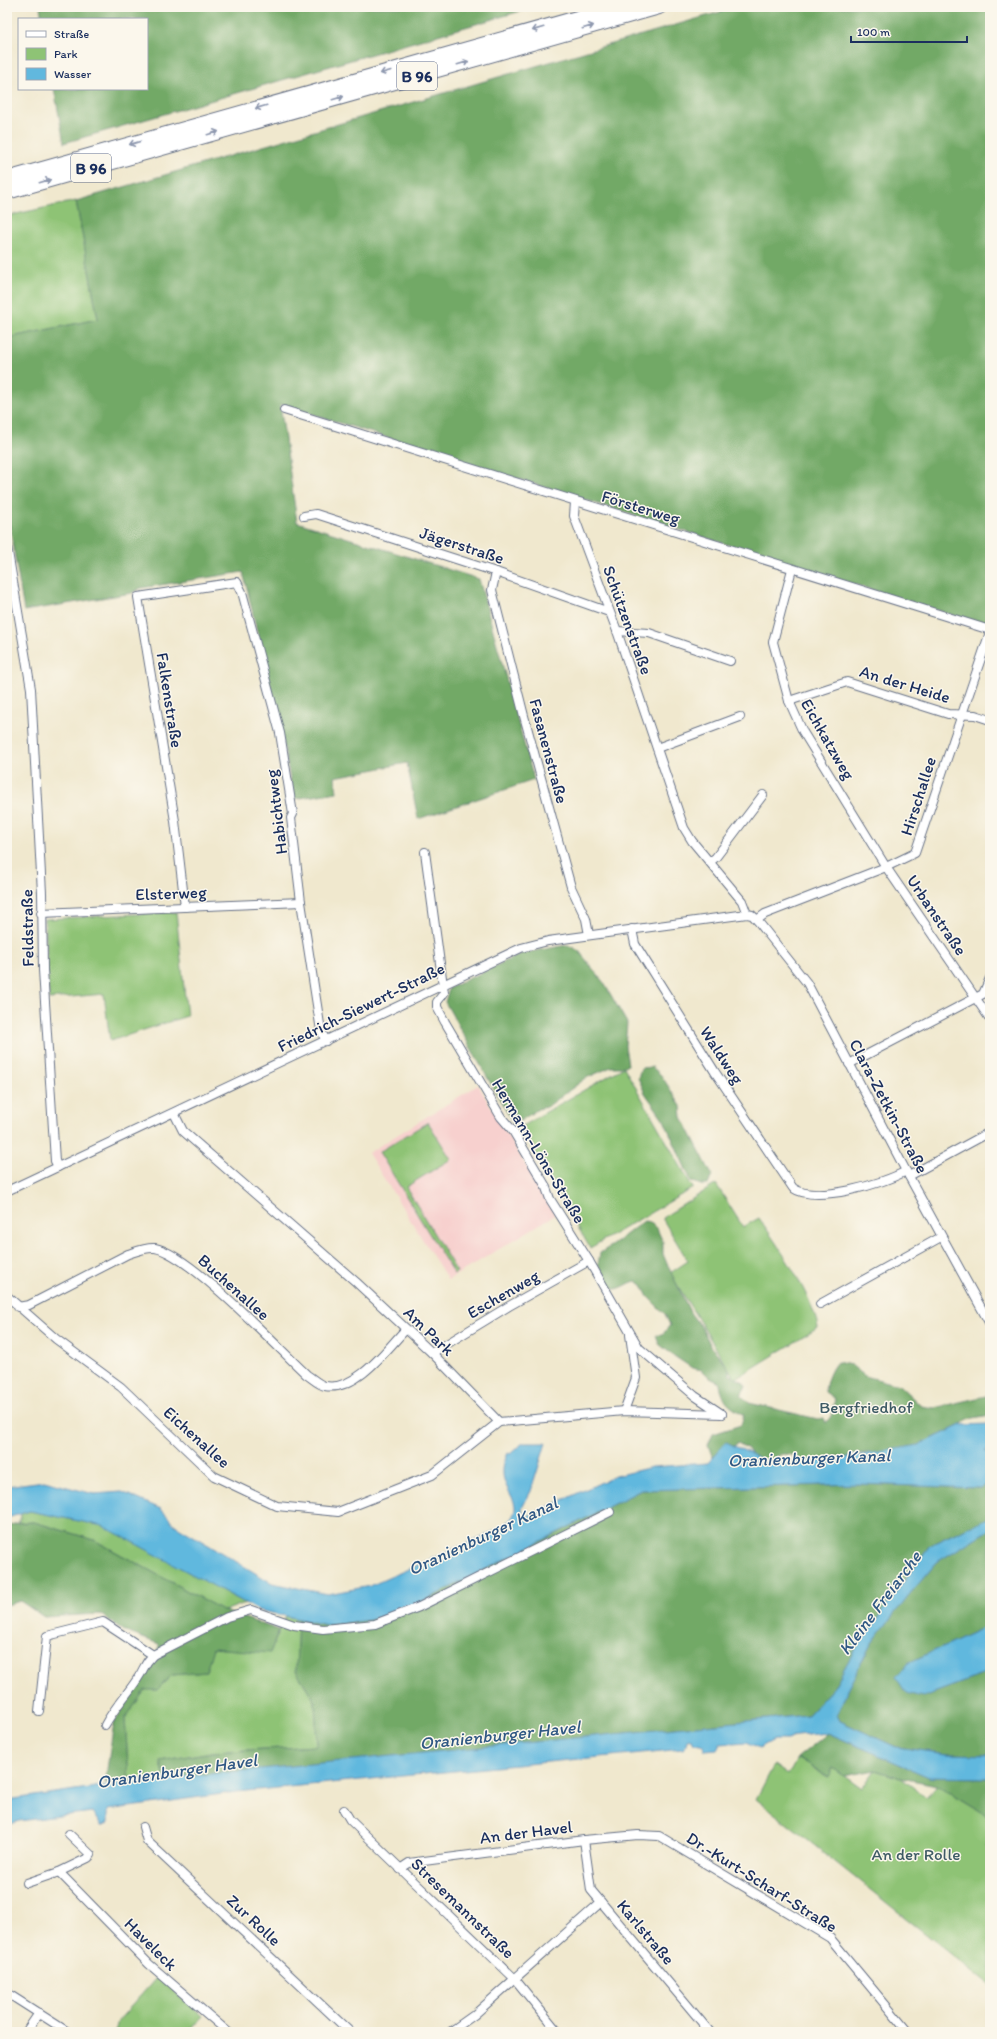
<svg xmlns="http://www.w3.org/2000/svg" width="997" height="2039" font-family="Itim,sans-serif">
<style>
.built{fill:#f7d0ce}
.green{fill:#8ec375;stroke:#54796a}
.forest{fill:#72a966;stroke:#466c62}
.water{fill:#61b8de;stroke:#3e749e}
.lines{fill:none;stroke-linecap:round;stroke-linejoin:round}
.minor-casing{stroke:#667085;stroke-width:10}
.trunk-casing{stroke:#667085;stroke-width:16}
.minor{stroke:#fff;stroke-width:8}
.trunk{stroke:#fff;stroke-width:14}
.oneway{stroke:#8d97ae}
.labels{text-anchor:middle;stroke-width:3;stroke-linejoin:round;paint-order:stroke}
.shield{fill:#fbf7ec;stroke:#5e6b89;stroke-width:1}
.shield-label{font-size:16px;font-weight:bold;fill:#1b2f5e}
.street-label{font-size:17px;fill:#1b2f5e;stroke:#fbf7ec}
.park-label{font-size:17px;fill:#3e5b65;stroke:#fbf7ec}
.water-label{font-size:18px;font-style:italic;fill:#305884;stroke:#fbf7ec}
</style>
<rect width="100%" height="100%" fill="#fbf7ec"/>
<filter id="ink" filterUnits="userSpaceOnUse"><feTurbulence type="fractalNoise" baseFrequency=".025" numOctaves="2"/><feDisplacementMap in="SourceGraphic" scale="8" xChannelSelector="R" yChannelSelector="G"/><feConvolveMatrix kernelMatrix="1 2 1 2 8 2 1 2 1" color-interpolation-filters="sRGB"/></filter>
<filter id="wash" filterUnits="userSpaceOnUse"><feTurbulence type="fractalNoise" baseFrequency=".012" numOctaves="4" result="noise"/><feDisplacementMap in="SourceGraphic" scale="16" xChannelSelector="R" yChannelSelector="G"/><feGaussianBlur stdDeviation="0.9" result="paint"/><feColorMatrix in="noise" values="0 0 0 0 0 0 0 0 0 0 0 0 0 0 0 0 0 1.4 0 .05"/><feComposite in="paint" operator="in"/></filter>
<g filter="url(#wash)">
<rect width="100%" height="100%" fill="#f0e8ce"/>
<path class="built" d="M478 1085 555 1215 448 1280 368 1153Z"/>
<g class="green">
<path d="M76 201 98 319 7 338V216Z"/>
<path d="M176 912 187 1016 110 1041 104 994 49 999 45 919Z"/>
<path d="M624 1067 693 1188 590 1248 520 1127Z"/>
<path d="M428 1122 451 1159 406 1187 457 1272 454 1274 379 1152Z"/>
<path d="M716 1184 743 1227 759 1218C777 1244 814 1298 818 1328L735 1379 670 1273 688 1261 662 1218Z"/>
<path d="M30 1511 104 1526 245 1603 224 1611 94 1540 34 1522 18 1523 22 1513Z"/>
<path d="M286 1616 298 1619 296 1671 315 1701 317 1746 212 1752 160 1761 164 1779 129 1782 125 1719 145 1689 157 1690 172 1675 206 1672 212 1648 270 1652Z"/>
<path d="M797 1758 828 1777 833 1768 862 1789 875 1770 901 1778 926 1797 937 1785 990 1817V1840L987 1846H990V1985L756 1799 774 1765 788 1775Z"/>
<path d="M158 1976 203 2016 188 2032H115L118 2021Z"/>
</g>
<g class="forest">
<path d="M40 7H535L64 143 54 89H147V19H42Z"/>
<path d="M737 7H990V627L280 404 297 522 479 579 534 780 418 819 407 763 335 777 337 792 294 799 281 732 243 572 141 588 132 593 24 611 7 510V338L98 319 76 201Z"/>
<path d="M568 945 579 951 604 983 627 1023 625 1046 628 1065 621 1067H611L586 1078 547 1107 538 1109 514 1125 445 1002 449 988 523 953Z"/>
<path d="M652 1067 661 1075 681 1106 682 1117 712 1175 708 1185H701L691 1181 664 1120 645 1093 638 1078 641 1068Z"/>
<path d="M644 1221 650 1222 657 1229 663 1242V1254L668 1266 691 1314 702 1328 711 1346 728 1367 730 1375 742 1381 746 1386 741 1395 749 1403 818 1419 824 1418 826 1423 831 1416 835 1399 825 1392C825 1383 831 1368 837 1362L851 1365 865 1376 899 1385 921 1406 934 1408 990 1395V1415L968 1419 961 1425 893 1457 868 1453 854 1454 846 1459 838 1456 807 1463C777 1445 784 1459 757 1463L748 1449 738 1443 726 1451 714 1461 708 1445 713 1434 741 1425 744 1415C727 1405 723 1402 720 1383L710 1378 702 1370 692 1368 674 1356 659 1344 656 1336 664 1333 670 1325 665 1314 648 1297 642 1285 636 1281C627 1283 621 1290 612 1289L598 1264 600 1253C616 1244 629 1231 644 1221Z"/>
<path d="M990 1481V1517L930 1545 854 1651 834 1687 808 1715 164 1779 160 1761 212 1752 317 1746 315 1701 296 1671 298 1619 327 1625 410 1608 641 1490 858 1484 980 1488Z"/>
<path d="M34 1522 94 1540 224 1611 279 1630 270 1653 213 1648 206 1672 172 1675 157 1690H145L125 1719 129 1782 105 1783 114 1722 152 1663 159 1659V1644L126 1632 100 1614 44 1617 20 1601 7 1605V1526L18 1523Z"/>
<path d="M990 1529V1625L908 1663 923 1697 990 1672V1755L947 1754 896 1747 840 1721 837 1715 847 1690 871 1644 908 1596 937 1562Z"/>
<path d="M828 1733 929 1777 990 1778V1817L937 1785 901 1778 875 1770 844 1776 833 1768 829 1777 797 1758Z"/>
</g>
<g class="water">
<path d="M990 1424V1449L985 1451 990 1452V1481L980 1488 858 1484 641 1490 410 1608 370 1620 327 1625 258 1610 103 1526 30 1511 7 1518V1486L44 1481 94 1494 122 1492 161 1509 175 1525 272 1583 328 1594 370 1586 501 1528C532 1505 502 1495 503 1471 503 1464 505 1459 508 1453L510 1454 523 1443H546L531 1491 522 1508 523 1514 528 1516 615 1476 652 1467 708 1463 726 1442 768 1462 833 1460 919 1445 961 1425Z"/>
<path d="M990 1517V1529L937 1562 908 1596 871 1644 847 1690 837 1715 840 1721 896 1747 947 1754 990 1755V1778L929 1777 828 1733 796 1736 787 1740H774L759 1748 747 1742 720 1744 717 1750 705 1751 702 1744 694 1743 692 1739 687 1740 686 1745 683 1749 236 1792 108 1810V1823L101 1826 92 1812 19 1821 7 1825V1800L129 1782 808 1715 834 1687 854 1651 930 1545Z"/>
<path d="M990 1625V1672L923 1697 906 1693 896 1677 908 1663Z"/>
</g>
</g>
<g filter="url(#ink)">
<g class="lines">
<defs>
<g id="minor">
<path d="M284 410 990 630"/>
<path d="M575 502 574 516 617 631 684 828 692 841 742 901 747 914"/>
<path d="M304 516 316 514 496 572 609 612"/>
<path d="M7 546 31 689 42 893 43 970 55 1161 58 1167"/>
<path d="M792 569 773 642 789 701 803 732 886 867 990 1019"/>
<path d="M496 572 492 590 524 716 571 887 586 919 589 935"/>
<path d="M617 631 649 633 730 661"/>
<path d="M789 701 847 682 948 714 975 715 990 720"/>
<path d="M657 748 740 717"/>
<path d="M425 852 444 993 437 1002V1007L445 1022 501 1117 513 1131 545 1185 550 1199 589 1261 639 1348 695 1396 722 1414"/>
<path d="M710 862 716 857 763 795"/>
<path d="M185 907 175 821 138 597 237 582 242 592 280 733 293 814 291 818 301 902 321 1031 326 1041"/>
<path d="M41 913 301 902"/>
<path d="M757 920 765 914 886 867 915 853 990 632"/>
<path d="M632 929 635 944 715 1072 793 1188C815 1204 883 1184 906 1171"/>
<path d="M849 1064 983 994 990 978"/>
<path d="M174 1113 183 1131 356 1282 432 1353 499 1422 624 1411 722 1414"/>
<path d="M909 1176 990 1132"/>
<path d="M7 1191 521 948 548 941 747 914 752 915 757 920 807 983 906 1171 990 1324"/>
<path d="M7 1296 56 1339 121 1387 214 1476 277 1506 338 1512 432 1475 499 1422"/>
<path d="M820 1304 941 1237"/>
<path d="M18 1307 29 1305 128 1254C137 1251 146 1247 155 1248 190 1254 278 1348 307 1375 312 1378 319 1385 325 1386 356 1392 387 1349 406 1329"/>
<path d="M432 1353 509 1306 589 1261"/>
<path d="M624 1411 636 1378 630 1335"/>
<path d="M39 1711 47 1636 103 1622 153 1655 227 1617 251 1610 294 1625 323 1629 375 1624 419 1607 610 1512"/>
<path d="M105 1725C114 1708 127 1695 138 1678 145 1668 143 1665 153 1655"/>
<path d="M344 1810 350 1820 514 1978 558 2032"/>
<path d="M143 1827 147 1841 350 2032"/>
<path d="M69 1834 91 1855 88 1858 59 1872 149 1964 228 2032"/>
<path d="M584 1840 591 1890 710 2032"/>
<path d="M400 1869 409 1863 584 1840 638 1835 659 1836 830 1938 908 2032"/>
<path d="M27 1883 59 1872"/>
<path d="M7 1993 68 2032"/>
<path d="M26 2032 39 2013"/>
<path d="M450 2032 474 2015 601 1902"/>
</g>
<g id="trunk">
<path d="M7 179 616 7"/>
<path d="M7 192 659 7"/>
</g>
</defs>
<use href="#minor" class="minor-casing"/>
<use href="#trunk" class="trunk-casing"/>
<use href="#minor" class="minor"/>
<use href="#trunk" class="trunk"/>
</g>
<defs><path id="oneway-shaft" d="M-6 0H5M1.5-3L5.5 0L1.5 3" fill="none" stroke-width="1.6" stroke-linecap="round" stroke-linejoin="round"/></defs>
<g class="oneway">
<use href="#oneway-shaft" transform="translate(588 27) rotate(-16)"/>
<use href="#oneway-shaft" transform="translate(538 29) rotate(164)"/>
<use href="#oneway-shaft" transform="translate(463 63) rotate(-16)"/>
<use href="#oneway-shaft" transform="translate(386 72) rotate(164)"/>
<use href="#oneway-shaft" transform="translate(338 98) rotate(-16)"/>
<use href="#oneway-shaft" transform="translate(261 107) rotate(164)"/>
<use href="#oneway-shaft" transform="translate(213 133) rotate(-16)"/>
<use href="#oneway-shaft" transform="translate(135 143) rotate(164)"/>
<use href="#oneway-shaft" transform="translate(45 181) rotate(-16)"/>
</g>
</g>
<g class="labels">
<g class="shield">
<rect x="397" y="62" width="40" height="28" rx="3"/>
<rect x="71" y="154" width="40" height="28" rx="3"/>
</g>
<g class="shield-label">
<text x="417" y="82">B 96</text>
<text x="91" y="174">B 96</text>
</g>
<g class="street-label">
<text transform="translate(641 507) rotate(17)" y="6">Försterweg</text>
<text transform="translate(462 545) rotate(18)" y="6">Jägerstraße</text>
<text transform="translate(628 620) rotate(70)" y="6">Schützenstraße</text>
<text transform="translate(905 684) rotate(17)" y="6">An der Heide</text>
<text transform="translate(170 700) rotate(81)" y="6">Falkenstraße</text>
<text transform="translate(828 739) rotate(60)" y="6">Eichkatzweg</text>
<text transform="translate(549 751) rotate(75)" y="6">Fasanenstraße</text>
<text transform="translate(918 796) rotate(-72)" y="6">Hirschallee</text>
<text transform="translate(276 812) rotate(-97)" y="6">Habichtweg</text>
<text transform="translate(171 893) rotate(-2)" y="6">Elsterweg</text>
<text transform="translate(937 915) rotate(56)" y="6">Urbanstraße</text>
<text transform="translate(27 928) rotate(-91)" y="6">Feldstraße</text>
<text transform="translate(361 1007) rotate(-26)" y="6">Friedrich-Siewert-Straße</text>
<text transform="translate(722 1055) rotate(57)" y="6">Waldweg</text>
<text transform="translate(889 1106) rotate(62)" y="6">Clara-Zetkin-Straße</text>
<text transform="translate(539 1151) rotate(59)" y="6">Hermann-Löns-Straße</text>
<text transform="translate(234 1287) rotate(42)" y="6">Buchenallee</text>
<text transform="translate(503 1294) rotate(-30)" y="6">Eschenweg</text>
<text transform="translate(429 1331) rotate(44)" y="6">Am Park</text>
<text transform="translate(197 1437) rotate(42)" y="6">Eichenallee</text>
<text transform="translate(526 1832) rotate(-7)" y="6">An der Havel</text>
<text transform="translate(762 1882) rotate(32)" y="6">Dr.-Kurt-Scharf-Straße</text>
<text transform="translate(463 1908) rotate(44)" y="6">Stresemannstraße</text>
<text transform="translate(254 1920) rotate(43)" y="6">Zur Rolle</text>
<text transform="translate(646 1932) rotate(50)" y="6">Karlstraße</text>
<text transform="translate(151 1944) rotate(45)" y="6">Haveleck</text>
</g>
<g class="park-label">
<text x="866" y="1413">Bergfriedhof</text>
<text x="916" y="1860">An der Rolle</text>
</g>
<g class="water-label">
<text transform="translate(809 1458) rotate(-2)" y="6">Oranienburger Kanal</text>
<text transform="translate(483 1536) rotate(-25)" y="6">Oranienburger Kanal</text>
<text transform="translate(880 1603) rotate(-53)" y="6">Kleine Freiarche</text>
<text transform="translate(500 1735) rotate(-6)" y="6">Oranienburger Havel</text>
<text transform="translate(177 1771) rotate(-8)" y="6">Oranienburger Havel</text>
</g>
</g>
<rect width="997" height="2039" fill="none" stroke="#fbf7ec" stroke-width="24"/>
<rect x="18" y="18" width="130" height="72" fill="#fbf7ec" stroke="#a1a7b3"/>
<rect x="26" y="31" width="20" height="6" fill="#ffffff" stroke="#a1a7b3"/>
<text x="54" y="38" font-size="12" fill="#1b2f5e">Straße</text>
<rect x="26" y="48" width="20" height="12" fill="#8ec375" stroke="#a1a7b3"/>
<text x="54" y="58" font-size="12" fill="#1b2f5e">Park</text>
<rect x="26" y="68" width="20" height="12" fill="#61b8de" stroke="#a1a7b3"/>
<text x="54" y="78" font-size="12" fill="#1b2f5e">Wasser</text>
<path d="M851 36v6h116v-6" fill="none" stroke="#1b2f5e" stroke-width="2"/>
<text x="857" y="36" font-size="12" fill="#1b2f5e" stroke="#fbf7ec" stroke-width="3" paint-order="stroke">100 m</text>
</svg>
